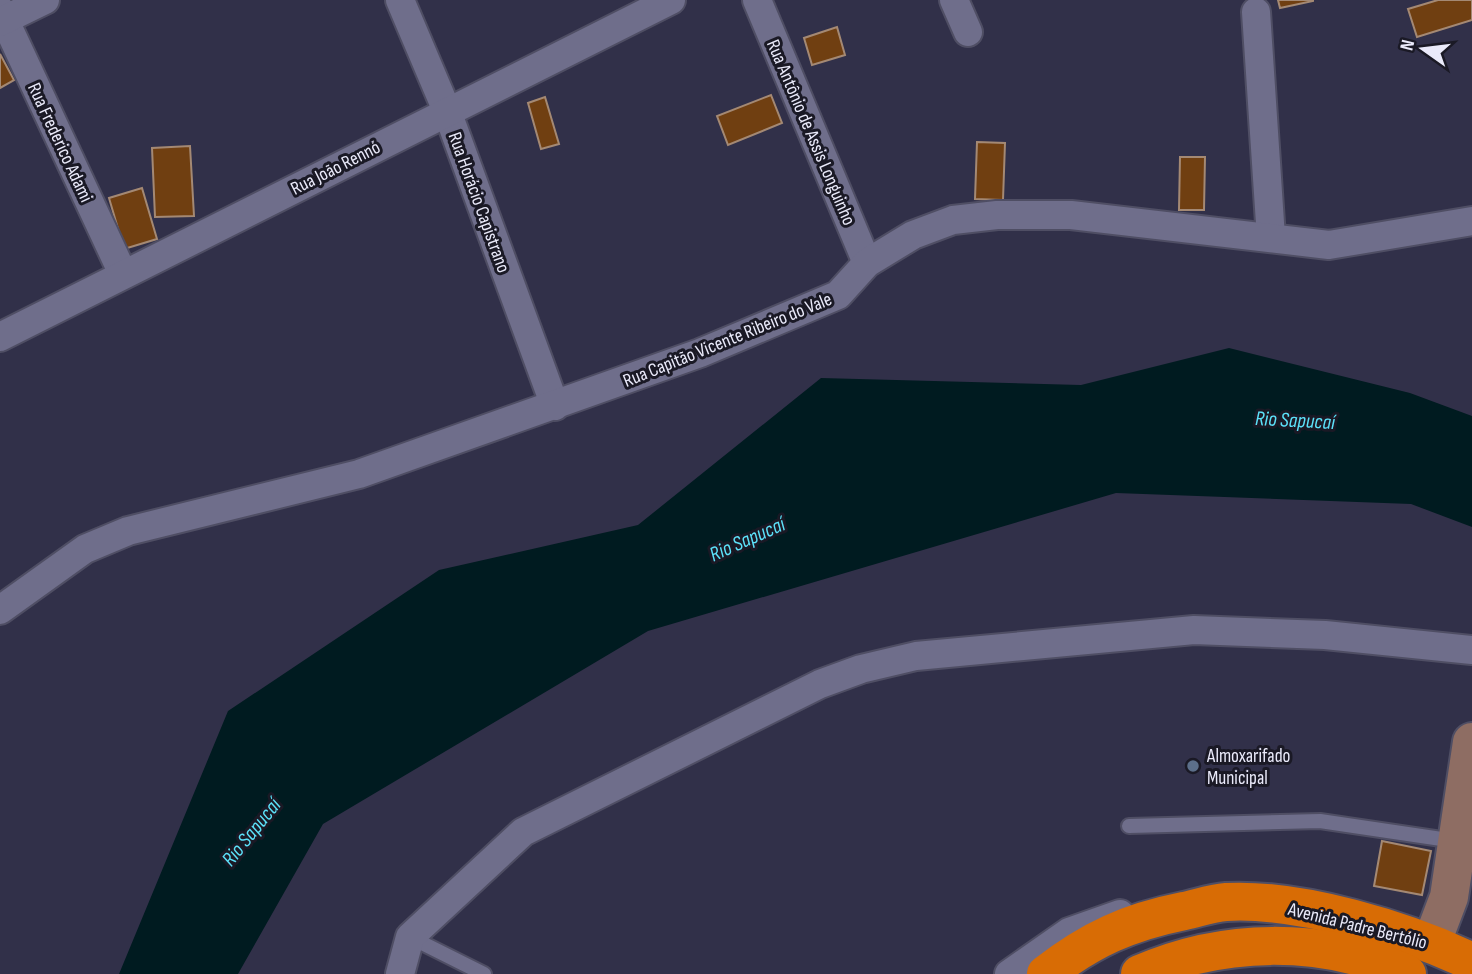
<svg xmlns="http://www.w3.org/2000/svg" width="1472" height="974" font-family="'Sofia Sans Condensed',sans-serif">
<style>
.water{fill:#001b20}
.building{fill:#703f11;stroke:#a48974;stroke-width:2}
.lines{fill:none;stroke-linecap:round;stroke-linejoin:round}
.lane-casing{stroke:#4f4e64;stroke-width:18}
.street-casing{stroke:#4f4e64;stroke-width:32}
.secondary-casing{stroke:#4f4e64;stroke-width:42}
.highway-casing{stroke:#4f4e64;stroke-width:42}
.lane{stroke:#6f6e8b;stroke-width:14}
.street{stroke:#6f6e8b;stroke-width:28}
.secondary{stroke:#8e6d63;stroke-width:38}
.highway{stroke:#d86c05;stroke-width:38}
.service-dot{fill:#5c6f8a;stroke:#1a1925;stroke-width:2.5}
.labels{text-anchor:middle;stroke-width:6;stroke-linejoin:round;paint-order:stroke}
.street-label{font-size:19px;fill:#eaeafa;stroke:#1a1925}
.poi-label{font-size:19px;fill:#eaeafa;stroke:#1a1925;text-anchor:start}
.water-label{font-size:21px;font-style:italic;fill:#5ce1f9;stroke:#1a1925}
</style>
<rect width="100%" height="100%" fill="#313049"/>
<path class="water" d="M1229 348 1410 393 1472 416V527L1411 504 1116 493 648 631 323 824 238 974H119L228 711 439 570 638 525 821 378 1081 385Z"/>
<g class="building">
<path d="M1278 0H1313V1L1280 8Z"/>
<path d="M1438 0H1472V20L1417 37 1408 9Z"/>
<path d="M837 27 845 55 812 65 804 38Z"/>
<path d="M0 54 14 80 0 88Z"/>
<path d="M771 95 782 123 728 145 717 116Z"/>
<path d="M545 97 559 144 541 149 528 103Z"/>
<path d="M977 142 1005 143 1003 200 975 199Z"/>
<path d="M190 146 194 216 155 217 152 148Z"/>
<path d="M1180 157H1205L1204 210H1179Z"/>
<path d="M142 188 157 239 124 249 109 198Z"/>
<path d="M1382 841 1431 851 1422 895 1374 886Z"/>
</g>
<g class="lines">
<defs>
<g id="lane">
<path d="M1129 826 1320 821 1455 841"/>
<path d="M410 937 484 974"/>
</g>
<g id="street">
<path d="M400 0 447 111 555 406"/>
<path d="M757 0 867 263"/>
<path d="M954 0 968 32"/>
<path d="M0 10 123 274"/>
<path d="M1256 12 1271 238"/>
<path d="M0 22 45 0"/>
<path d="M0 337 671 0"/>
<path d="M0 610 85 549 128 531 359 474 700 353 838 295 867 263 913 235 953 220 997 215H1071L1329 245 1472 221"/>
<path d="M400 974 410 937 523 832 820 684 861 669 916 656 1194 630 1325 635 1472 650"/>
<path d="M1009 974 1069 932 1120 914"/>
</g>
<path id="secondary" d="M1432 942 1449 897 1472 742"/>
<g id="highway">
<path d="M1046 974C1091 939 1129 922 1184 911 1198 908 1212 903 1226 902 1300 898 1406 930 1472 962"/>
<path d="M1140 974C1224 937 1322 936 1407 974"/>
</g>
</defs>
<use href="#lane" class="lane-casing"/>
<use href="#street" class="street-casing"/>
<use href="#secondary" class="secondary-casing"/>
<use href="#highway" class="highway-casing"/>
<use href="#lane" class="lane"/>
<use href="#street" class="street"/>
<use href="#secondary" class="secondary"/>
<use href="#highway" class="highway"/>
</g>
<circle class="service-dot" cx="1193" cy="766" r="7"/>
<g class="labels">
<g class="street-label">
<text transform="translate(812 132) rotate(67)" y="7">Rua Antônio de Assis Longuinho</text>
<text transform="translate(61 142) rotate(65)" y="7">Rua Frederico Adami</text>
<text transform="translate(335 167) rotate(-27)" y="7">Rua João Rennó</text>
<text transform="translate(480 202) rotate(70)" y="7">Rua Horácio Capistrano</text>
<text transform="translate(727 339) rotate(-22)" y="7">Rua Capitão Vicente Ribeiro do Vale</text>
<text transform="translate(1358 925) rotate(14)" y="7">Avenida Padre Bertólio</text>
</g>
<g class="poi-label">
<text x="1207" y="762">Almoxarifado<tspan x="1207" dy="22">Municipal</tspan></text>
</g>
<g class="water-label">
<text transform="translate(1295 420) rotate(3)" y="7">Rio Sapucaí</text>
<text transform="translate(747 539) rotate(-24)" y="7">Rio Sapucaí</text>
<text transform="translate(251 832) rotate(-51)" y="7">Rio Sapucaí</text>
</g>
</g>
<g transform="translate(1423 49) rotate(284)" stroke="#1a1925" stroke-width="5" paint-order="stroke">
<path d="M0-5L12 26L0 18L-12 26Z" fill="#eaeafa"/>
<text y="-10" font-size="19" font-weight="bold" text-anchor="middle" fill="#eaeafa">N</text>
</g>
</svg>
